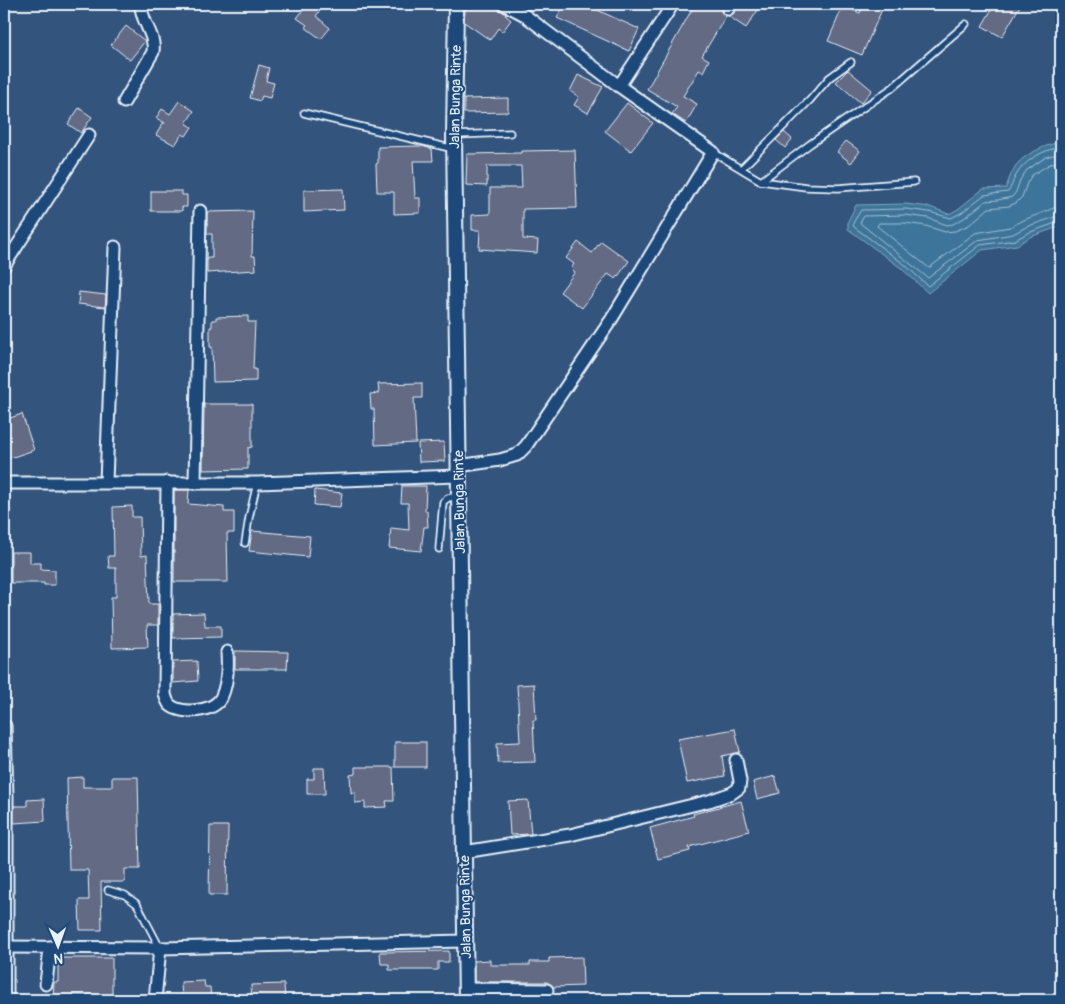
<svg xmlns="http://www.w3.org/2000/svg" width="1065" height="1004" font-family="Pangolin,sans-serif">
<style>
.water{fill:#3e759a;stroke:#82a7c0}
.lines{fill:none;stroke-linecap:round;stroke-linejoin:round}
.shore{stroke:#a4bfd2;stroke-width:1}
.building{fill:#626a84;stroke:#e8f1f8}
.service-casing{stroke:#e8f1f8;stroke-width:9}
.minor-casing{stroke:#e8f1f8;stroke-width:15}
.tertiary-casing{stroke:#e8f1f8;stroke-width:18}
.service{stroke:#1f4a7a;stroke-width:5.5}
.minor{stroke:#1f4a7a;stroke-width:11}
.tertiary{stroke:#1f4a7a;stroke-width:14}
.labels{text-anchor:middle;stroke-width:4;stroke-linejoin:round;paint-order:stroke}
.street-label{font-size:14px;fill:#e8f1f8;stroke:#1f4a7a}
</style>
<rect width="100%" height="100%" fill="#33547d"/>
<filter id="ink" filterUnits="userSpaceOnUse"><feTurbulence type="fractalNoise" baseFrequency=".02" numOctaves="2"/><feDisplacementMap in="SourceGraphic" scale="10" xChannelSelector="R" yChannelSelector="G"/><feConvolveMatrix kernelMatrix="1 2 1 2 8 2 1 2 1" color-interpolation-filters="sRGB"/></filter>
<g filter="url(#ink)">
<path class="water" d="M1061 142V226L1030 237 1017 245 982 250 928 293 901 268 848 229V221L856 205 906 204 930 207 949 214 958 209 983 189 1006 188C1009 179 1012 170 1018 163 1027 153 1048 144 1061 142Z"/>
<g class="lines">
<g class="shore">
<path d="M1061 147C1044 149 1023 161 1015 177 1012 182 1012 187 1008 192L984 195 961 213 951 218 929 212 906 209 861 210 853 223 854 227 904 264 928 286 980 245 1015 240 1028 233 1061 221"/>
<path d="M1061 153 1046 157 1027 170 1020 180 1016 192 1012 197 998 200 986 201 964 218 953 224 947 225 928 218 905 215 864 216 860 223 928 278 978 240 1013 234 1026 227 1061 215"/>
<path d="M1061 161 1050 164 1032 175 1027 183 1022 197 1016 203 1009 206 989 208 969 225 955 231 945 232 926 226 905 223H879L877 226 929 268 975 233 1010 227 1024 220 1054 208 1061 207"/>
</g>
</g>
<g class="building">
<path d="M308 4H325L316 16 330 28 321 39 305 27 307 25 297 18Z"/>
<path d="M469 4H491L506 14 505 15 511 20 502 32 498 28 490 40 464 22 465 11Z"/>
<path d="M564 4H584L639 29 629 51 557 18Z"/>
<path d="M695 4H722L721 12 726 16 702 56 709 60 703 72 699 70 683 96 697 104 686 123 672 114 677 107 647 89Z"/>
<path d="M738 4H762L746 28 728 16 734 13Z"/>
<path d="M864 4H877L883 7 862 55 828 41 843 6 860 13Z"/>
<path d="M995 4H1021L1002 37 982 26Z"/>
<path d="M126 26 145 41 130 60 111 45Z"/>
<path d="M259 65 269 68 266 81 274 83 270 98 262 96 260 101 250 98Z"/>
<path d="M848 70 872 90 861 103 836 82Z"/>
<path d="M578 75 603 87 588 113 574 105 579 97 570 91Z"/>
<path d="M508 98V112L464 113V99Z"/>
<path d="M179 101 194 111 186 123 192 127 186 136 182 134 175 145 156 135 163 123H165L156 118 162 109 170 114Z"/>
<path d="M627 103 653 123 631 151 605 131Z"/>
<path d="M79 108 92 117 81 133 68 124Z"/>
<path d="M784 132 792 139 785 148 776 140Z"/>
<path d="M846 141 860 151 851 163 837 152Z"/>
<path d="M421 146 432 149 433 161H413L415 198H420V213L394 214V192H377L376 164 378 163V147Z"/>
<path d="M575 150 577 208 523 209V239L538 240 537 253 479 249 480 230H472V215L490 214V188H522L521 166H487V186L466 185 467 154 521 153V151Z"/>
<path d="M343 189 344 210 304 212V190Z"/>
<path d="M151 191H182V195H187V207H182V211H151Z"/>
<path d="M253 211 252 256H255L256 270 207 273V258H212V234H207V212Z"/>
<path d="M601 241 629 261 616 279 608 274 582 308 560 292 575 272 571 268 574 264 566 258 578 242 592 253Z"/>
<path d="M79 292 106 295 105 307 78 304Z"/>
<path d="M248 316V322H255L253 369H256V381L213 382 212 347H210V327H212V320H216V317Z"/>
<path d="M422 383V398H414L416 443 375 445 374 409H371L370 394 379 393 378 384Z"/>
<path d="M204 404H252V447L248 448V469L203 470Z"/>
<path d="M22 414 34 450 4 460V420Z"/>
<path d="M444 442 445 461 419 462 418 443Z"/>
<path d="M402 486H426L425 511H427L428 527H424L421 551 389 548 391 528 409 530 408 503H401Z"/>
<path d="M174 490H189L188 504 224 507V512H234V533H227L228 582H174Z"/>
<path d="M315 490 342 493 340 507 314 505Z"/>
<path d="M132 506V517H140L141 556 147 555 149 604H158V625H147L148 647 112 648 111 597H116V568H109L108 556H114L113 507Z"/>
<path d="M252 531 310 536 308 557 249 551Z"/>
<path d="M11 552H30V563H41V569L55 570V585H44V583H11Z"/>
<path d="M204 613 205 626H221V637L173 638V614Z"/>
<path d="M235 651 288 652 287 669H235Z"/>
<path d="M197 661 198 681 173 683V662Z"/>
<path d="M534 684 536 720H533L535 762 498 763 497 743 520 742 517 685Z"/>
<path d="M735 729 740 752 722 756 725 776 687 783 678 739Z"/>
<rect x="395" y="742" width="31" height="25"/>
<path d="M355 767H393L394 801H386L387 807 365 808V802L355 803V792L351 793 350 775 355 774Z"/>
<path d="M314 768H324L325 794H307V779H314Z"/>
<path d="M775 776 780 793 757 799 753 782Z"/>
<path d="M83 777V787H112V777H138L140 869H125V882H101L102 930H80L79 900H89L88 870H69L67 778Z"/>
<path d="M44 799 45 821 14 823V806H27V800Z"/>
<path d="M528 800 531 834 510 835 508 801Z"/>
<path d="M741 801 749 831 689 847 690 851 658 859 650 828 694 816 693 814Z"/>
<path d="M210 826H228L227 895H209Z"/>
<path d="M449 951V962H438V970H389V964H381L380 952Z"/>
<path d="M582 957 583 986 554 987 547 982H474V961L490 960V965H530V962H549V958Z"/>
<path d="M58 958H112V995H74L71 996V1000H53L54 982H58Z"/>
<path d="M204 981 205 987H210L211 1000H182L181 982Z"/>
<path d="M284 984 285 1000H252L251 985Z"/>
<rect x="475" y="997" width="37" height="3"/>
</g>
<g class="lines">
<defs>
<g id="service">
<path d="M304 113 454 149"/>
<path d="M455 135 510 133"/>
<path d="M713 152 761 181 806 187 838 188 914 182"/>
<path d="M742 168 810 100 829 78 851 62"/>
<path d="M761 181 810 144 892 88 966 24"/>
<path d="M245 543 249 518 257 483"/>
<path d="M439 549 443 502 448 498 459 496"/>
<path d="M108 890 125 895 137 904 160 948"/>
</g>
<g id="minor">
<path d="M504 4 523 14 619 86 673 4"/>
<path d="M728 9 731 4"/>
<path d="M124 102 153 52C156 35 140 20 141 4"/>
<path d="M4 266 89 135"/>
<path d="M458 466 500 460 517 455 526 446 611 320 713 152 619 86"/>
<path d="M106 482 115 247"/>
<path d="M167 482 165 694C166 698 167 702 170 705 181 715 213 712 221 698 228 684 228 667 227 652"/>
<path d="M4 483H257L458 476"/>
<path d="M195 483 200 211"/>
<path d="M5 726 7 798V1000"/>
<path d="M464 852 570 835 709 801 732 793 739 788 740 781 736 760"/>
<path d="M4 947 160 948 465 941"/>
<path d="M46 984 50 947"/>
<path d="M466 989 547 990"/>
<path d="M155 1000 160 948"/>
</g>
<path id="tertiary" d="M456 4 454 135 466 1000"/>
</defs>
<use href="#service" class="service-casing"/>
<use href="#minor" class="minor-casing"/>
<use href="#tertiary" class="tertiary-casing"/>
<use href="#service" class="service"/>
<use href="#minor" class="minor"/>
<use href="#tertiary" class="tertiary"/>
</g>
</g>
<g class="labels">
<g class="street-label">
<text transform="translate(455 97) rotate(-89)" y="5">Jalan Bunga Rinte</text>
<text transform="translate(459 502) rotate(-91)" y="5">Jalan Bunga Rinte</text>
<text transform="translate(465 907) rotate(-91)" y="5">Jalan Bunga Rinte</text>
</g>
</g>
<rect width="1065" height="1004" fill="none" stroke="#1f4a7a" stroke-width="20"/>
<rect x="10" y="10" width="1045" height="984" fill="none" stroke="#e8f1f8" stroke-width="2" filter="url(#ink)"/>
<g transform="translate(58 946) rotate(178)" stroke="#1f4a7a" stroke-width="4" paint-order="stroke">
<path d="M0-4L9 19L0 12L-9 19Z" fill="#e8f1f8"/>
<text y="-8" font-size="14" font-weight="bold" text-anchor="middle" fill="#e8f1f8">N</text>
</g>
</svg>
